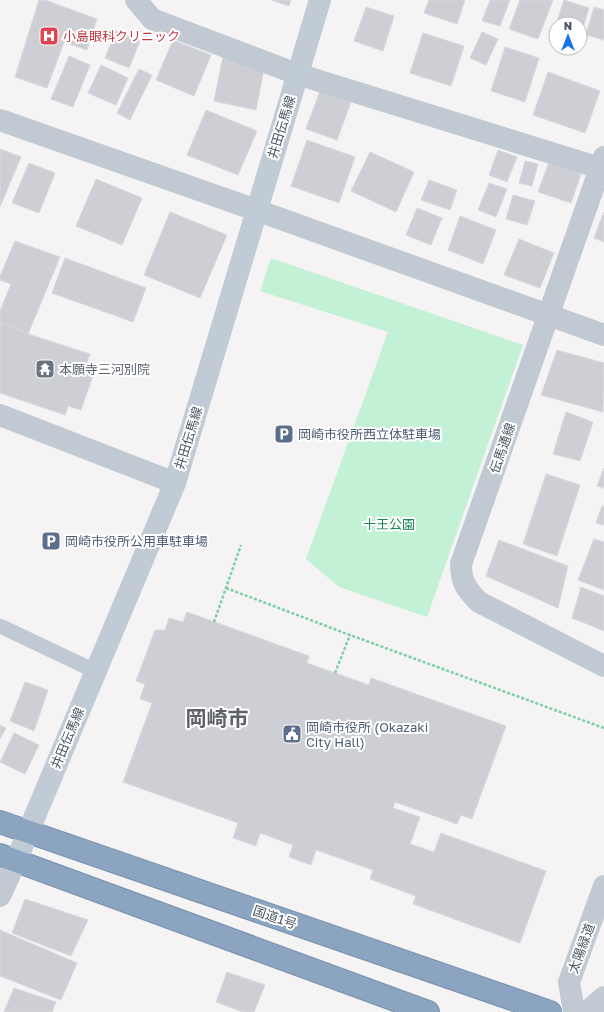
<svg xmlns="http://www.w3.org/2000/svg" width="604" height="1012" font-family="'Golos Text','Noto Sans JP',sans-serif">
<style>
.green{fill:#c3f1d5}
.building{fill:#cdcfd5;stroke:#d7d9de}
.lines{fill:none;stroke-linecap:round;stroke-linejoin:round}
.highway-casing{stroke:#7690ad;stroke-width:24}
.path{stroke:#7ad0a6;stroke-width:2.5;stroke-dasharray:3 2;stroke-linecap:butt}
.lane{stroke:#c1cad2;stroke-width:15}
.street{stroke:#c1cad2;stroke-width:22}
.secondary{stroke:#c1cbd6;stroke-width:22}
.highway{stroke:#8ba5c1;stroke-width:22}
.labels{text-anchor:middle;stroke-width:4;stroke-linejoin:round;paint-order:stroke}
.health-label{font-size:13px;fill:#be3a42;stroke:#fff;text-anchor:start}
.street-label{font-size:13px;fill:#4a5661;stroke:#fff}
.worship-label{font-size:13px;fill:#5b616d;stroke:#fff;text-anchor:start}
.service-label{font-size:13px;fill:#4e5e75;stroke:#fff;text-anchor:start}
.park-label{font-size:13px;fill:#17864f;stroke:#fff}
.town-label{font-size:21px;font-weight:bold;fill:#5f6368;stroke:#fff}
</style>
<rect width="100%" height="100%" fill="#f5f3f3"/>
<path class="green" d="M271 258 523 345 427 617 339 587 306 559 388 332 260 291Z"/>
<g class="building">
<path d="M39 0H45L97 19 87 50 64 42 47 88 15 77Z"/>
<path d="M272 0H291L289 6Z"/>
<path d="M429 0H465L457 24 424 13Z"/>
<path d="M490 0H510L500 26 482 21Z"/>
<path d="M520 0H553L538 39 509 29Z"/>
<path d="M564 0 589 8 580 37V24H556Z"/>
<path d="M366 7 394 16 383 51 354 41Z"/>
<path d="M594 7 604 10V40L586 35Z"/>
<path d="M116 31 140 41 129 68 105 58Z"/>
<path d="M482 32 498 39 486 65 470 58Z"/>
<path d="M423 33 464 46 451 86 410 73Z"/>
<path d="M173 40 211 55 194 96 156 80Z"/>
<path d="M505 47 539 58 525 102 491 91Z"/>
<path d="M69 56 90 65 73 107 51 99Z"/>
<path d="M223 56 265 64 256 110 214 101Z"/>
<path d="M101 65 128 78 116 105 88 93Z"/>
<path d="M139 69 152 75 130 120 117 113Z"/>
<path d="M548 72 600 91 585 133 533 115Z"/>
<path d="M320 91 351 102 337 140 306 129Z"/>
<path d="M206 110 257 131 238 175 187 155Z"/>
<path d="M307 140 355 157 339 203 291 186Z"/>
<path d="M0 149 21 157 0 207Z"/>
<path d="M498 150 517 157 507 182 489 175Z"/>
<path d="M370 152 414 172 396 212 351 191Z"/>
<path d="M525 161 538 164 532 186 519 183Z"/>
<path d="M549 162 581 174 571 203 538 192Z"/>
<path d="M29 163 55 173 39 213 12 203Z"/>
<path d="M96 179 142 198 122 245 76 226Z"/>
<path d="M429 180 457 190 450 210 421 200Z"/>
<path d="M489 183 507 189 496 217 478 210Z"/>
<path d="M513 195 535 201 527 225 506 219Z"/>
<path d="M417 208 442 218 431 245 406 235Z"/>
<path d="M170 212 227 235 200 298 144 275Z"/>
<path d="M604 212V242L594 238Z"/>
<path d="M460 216 496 230 483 264 448 250Z"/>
<path d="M519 239 554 253 540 288 504 275Z"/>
<path d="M15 241 60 257 28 334 0 323V311L11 284 0 280V276Z"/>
<path d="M65 258 146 288 133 322 52 293Z"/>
<path d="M0 323 28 334 90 354 85 367 95 370 81 410 68 406 65 415 0 393Z"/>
<path d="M557 350 604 363 603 412 541 395Z"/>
<path d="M566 412 593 422 580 461 553 454Z"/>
<path d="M604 468V488L597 486Z"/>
<path d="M546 474 580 485 557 556 523 544Z"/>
<path d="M602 506H604V525L596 523Z"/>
<path d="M594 539 604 542V590L578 580Z"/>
<path d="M499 540 568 566 558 608 486 576Z"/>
<path d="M581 587 604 596V631L572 618Z"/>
<path d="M187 612 309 656 307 663 369 685 371 678 506 726 472 819 461 815 457 824 395 802 393 808 420 817 410 844 434 852 441 833 546 871 520 943 413 904 416 896 370 879 373 870 316 850 311 865 289 857 293 845 260 833 256 846 233 838 238 823 123 782 152 703 140 699 145 684 136 681 155 630H165L169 618 183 622Z"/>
<path d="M25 682 48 690 34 731 10 721Z"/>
<path d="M0 725 6 728 0 739Z"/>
<path d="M14 733 39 745 25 774 0 762Z"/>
<path d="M25 899 88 920 71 956 12 933Z"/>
<path d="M0 930 77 963 61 1000 0 976Z"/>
<path d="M227 972 265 985 254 1012H243L216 1002Z"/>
<path d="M14 988 56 1002 52 1012H4Z"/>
</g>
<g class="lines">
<defs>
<g id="highway">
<path d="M0 822 550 1012"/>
<path d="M0 855 428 1012"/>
</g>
</defs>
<use href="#highway" class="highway-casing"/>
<g class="path">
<path d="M226 588 350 635 604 728"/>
<path d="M214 622 241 545"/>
<path d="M335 673 350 635"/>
</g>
<path class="lane" d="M0 626 95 671"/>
<g class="street">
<path d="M136 0 152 19 297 74 600 168"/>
<path d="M0 120 256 210 604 335"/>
<path d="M604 157 461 564C461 582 466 589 479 602L604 666"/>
<path d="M0 415 175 483"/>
<path d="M0 896 16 861"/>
<path d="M574 1012 569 982 604 886"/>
<path d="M587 1012 604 997"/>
</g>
<path class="secondary" d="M16 861 175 483 320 0"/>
<use href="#highway" class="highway"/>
</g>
<defs>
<symbol id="hospital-square" viewBox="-11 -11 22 22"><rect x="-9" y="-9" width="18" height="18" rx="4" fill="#e0444e" stroke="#fff"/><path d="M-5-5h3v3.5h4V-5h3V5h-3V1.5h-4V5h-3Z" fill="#fff"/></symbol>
<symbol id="temple-square" viewBox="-11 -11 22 22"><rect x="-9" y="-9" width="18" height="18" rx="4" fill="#6b7280" stroke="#fff"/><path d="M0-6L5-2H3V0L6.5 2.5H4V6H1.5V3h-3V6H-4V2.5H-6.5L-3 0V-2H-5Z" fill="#fff"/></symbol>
<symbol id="parking-square" viewBox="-11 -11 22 22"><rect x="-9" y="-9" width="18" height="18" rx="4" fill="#5c6f8a" stroke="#fff"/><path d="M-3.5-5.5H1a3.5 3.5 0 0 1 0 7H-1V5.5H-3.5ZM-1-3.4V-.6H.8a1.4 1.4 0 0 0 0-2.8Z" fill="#fff"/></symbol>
<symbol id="civic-square" viewBox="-11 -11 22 22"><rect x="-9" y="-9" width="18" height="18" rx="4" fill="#5c6f8a" stroke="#fff"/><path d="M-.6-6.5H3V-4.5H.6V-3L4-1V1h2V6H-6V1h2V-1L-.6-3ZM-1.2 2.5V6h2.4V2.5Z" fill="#fff"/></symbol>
</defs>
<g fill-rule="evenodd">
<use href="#hospital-square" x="38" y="25" width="22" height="22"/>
<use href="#temple-square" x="34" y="358" width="22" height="22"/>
<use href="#parking-square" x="273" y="423" width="22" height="22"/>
<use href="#parking-square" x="40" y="530" width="22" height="22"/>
<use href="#civic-square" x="281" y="723" width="22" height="22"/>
</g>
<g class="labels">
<g class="health-label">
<text x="63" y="41">小島眼科クリニック</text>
</g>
<g class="street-label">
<text transform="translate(281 127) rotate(-73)" y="5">井田伝馬線</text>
<text transform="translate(188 438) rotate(-73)" y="5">井田伝馬線</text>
<text transform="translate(502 448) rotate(-71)" y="5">伝馬通線</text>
<text transform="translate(67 738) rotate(-67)" y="5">井田伝馬線</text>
<text transform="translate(275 917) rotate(19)" y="5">国道1号</text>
<text transform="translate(581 948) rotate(-70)" y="5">太陽緑道</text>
</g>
<g class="worship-label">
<text x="59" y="374">本願寺三河別院</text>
</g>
<g class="service-label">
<text x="298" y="439">岡崎市役所西立体駐車場</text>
<text x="65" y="546">岡崎市役所公用車駐車場</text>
<text x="306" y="732">岡崎市役所 (Okazaki<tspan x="306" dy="15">City Hall)</tspan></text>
</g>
<g class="park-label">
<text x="389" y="529">十王公園</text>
</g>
<g class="town-label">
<text x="217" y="726">岡崎市</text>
</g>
</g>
<g transform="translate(568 36)"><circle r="19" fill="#ffffff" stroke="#b7bbc0"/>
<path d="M0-3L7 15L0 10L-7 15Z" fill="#1a73e8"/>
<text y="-6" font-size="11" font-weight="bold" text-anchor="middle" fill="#4a5661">N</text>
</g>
</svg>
